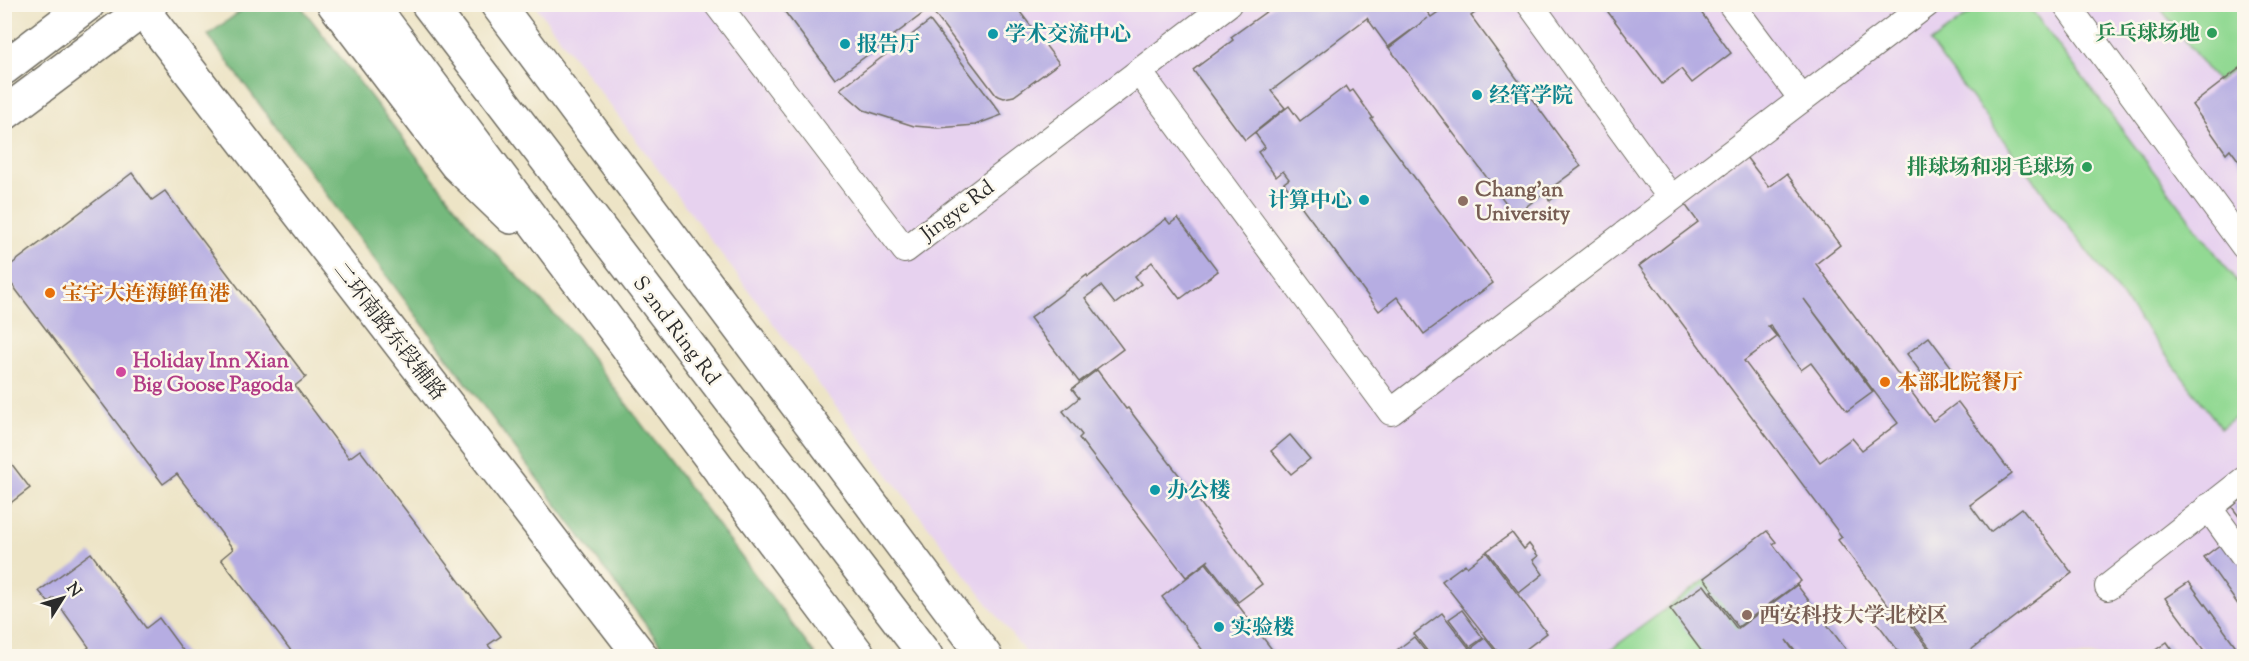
<svg xmlns="http://www.w3.org/2000/svg" width="2249" height="661" font-family="'Sorts Mill Goudy','Noto Serif SC',serif">
<style>
.built{fill:#e7d2ef}
.green{fill:#92d993;stroke:#5e825f;stroke-width:1.5}
.forest{fill:#75b97d;stroke:#507254;stroke-width:1.5}
.building{fill:#b6ade2;fill-rule:evenodd}
.lines{fill:none;stroke-linecap:round;stroke-linejoin:round}
.minor-casing{stroke:#6f6c61;stroke-width:28}
.secondary-casing{stroke:#6f6c61;stroke-width:36}
.trunk-casing{stroke:#6f6c61;stroke-width:36}
.minor{stroke:#fff;stroke-width:26}
.secondary{stroke:#fff;stroke-width:33}
.trunk{stroke:#fff;stroke-width:33}
.leisure-dot{fill:#2e9e5b;stroke:#fbf7ec;stroke-width:2}
.culture-dot{fill:#0f9aa8;stroke:#fbf7ec;stroke-width:2}
.education-dot{fill:#8d6e63;stroke:#fbf7ec;stroke-width:2}
.food-dot{fill:#e8710a;stroke:#fbf7ec;stroke-width:2}
.hotel-dot{fill:#d1479c;stroke:#fbf7ec;stroke-width:2}
.labels{text-anchor:middle;stroke-width:5;stroke-linejoin:round;paint-order:stroke}
.leisure-label{font-size:21px;font-weight:bold;fill:#27864d;stroke:#fbf7ec;text-anchor:end}
.culture-label{font-size:21px;font-weight:bold;fill:#0d838f;stroke:#fbf7ec;text-anchor:start}
.education-label{font-size:21px;font-weight:bold;fill:#785e54;stroke:#fbf7ec;text-anchor:start}
.street-label{font-size:21px;fill:#2b2b2b;stroke:#fbf7ec}
.food-label{font-size:21px;font-weight:bold;fill:#c56008;stroke:#fbf7ec;text-anchor:start}
.hotel-label{font-size:21px;font-weight:bold;fill:#b23c85;stroke:#fbf7ec;text-anchor:start}
</style>
<rect width="100%" height="100%" fill="#fbf7ec"/>
<filter id="ink" filterUnits="userSpaceOnUse"><feTurbulence type="fractalNoise" baseFrequency=".0167" numOctaves="2"/><feDisplacementMap in="SourceGraphic" scale="12" xChannelSelector="R" yChannelSelector="G"/><feConvolveMatrix kernelMatrix="1 2 1 2 8 2 1 2 1" color-interpolation-filters="sRGB"/></filter>
<filter id="wash" filterUnits="userSpaceOnUse"><feTurbulence type="fractalNoise" baseFrequency=".008" numOctaves="4" result="noise"/><feDisplacementMap in="SourceGraphic" scale="24" xChannelSelector="R" yChannelSelector="G"/><feGaussianBlur stdDeviation="1.35" result="paint"/><feColorMatrix in="noise" values="0 0 0 0 0 0 0 0 0 0 0 0 0 0 0 0 0 1.4 0 .05"/><feComposite in="paint" operator="in"/></filter>
<g filter="url(#wash)">
<rect width="100%" height="100%" fill="#ede4c6"/>
<path class="built" d="M535 5H2244V656H1028L829 398Z"/>
<g class="green">
<path d="M1981 5H2028L2244 291V410L2221 428 1930 43Z"/>
<path d="M2158 5H2244V61L2217 82Z"/>
<path d="M1713 574 1774 656H1602Z"/>
</g>
<path class="forest" d="M249 5H300L475 232 576 337 816 656H669L208 35Z"/>
<g id="blocks">
<g class="building">
<path d="M786 4H925L929 9 835 79 782 8Z"/>
<path d="M927 4H1014L1059 63 1014 96 1004 98 996 95Z"/>
<path d="M1277 4H1421L1431 17 1438 12 1432 4H1475L1479 10 1471 16 1581 166 1554 186 1559 193 1550 201 1544 193 1515 215 1389 48 1428 18 1388 47 1367 18 1271 91 1285 108 1245 140 1193 70 1233 40 1231 37Z"/>
<path d="M1602 4H1695L1731 53 1692 83 1681 69 1662 84Z"/>
<path d="M930 21 1002 115 975 125 938 128 914 126 864 110 840 89Z"/>
<path d="M2244 65V168L2230 149 2226 153 2192 105Z"/>
<path d="M1346 86 1350 92 1353 90 1373 118 1371 119 1493 283 1424 334 1397 297 1379 311 1284 183 1289 179 1283 171 1276 177 1258 152 1265 147 1255 133 1289 106 1300 121Z"/>
<path d="M1746 157 1769 187 1787 174 1840 245 1816 264 1933 421 1958 402 2012 474 1970 505 1990 532 2022 508 2072 573 1963 656H1936L1896 603 1890 608 1838 540 1842 537 1639 266 1698 222 1684 203ZM1804 299 1898 423 1862 450 1852 438 1820 462 1744 361 1777 337 1768 326 1770 325 1801 370 1811 363 1847 411 1873 392Z"/>
<path d="M132 173 152 200 165 191 306 377 295 386 349 458 360 450 501 636 488 645 497 656H295L221 559 233 549 177 474 163 484 4 274V270Z"/>
<path d="M1178 218 1218 271 1180 299 1152 262 1135 276 1141 284 1115 304 1101 286 1085 298 1123 349 1079 382 1030 318 1087 275 1088 277 1166 219 1170 224Z"/>
<path d="M1929 337 1953 369 1931 386 1907 354Z"/>
<path d="M1097 370 1126 409 1128 408 1262 584 1238 602 1207 562 1209 560 1186 577 1079 438 1082 435 1063 411 1079 398 1072 389Z"/>
<path d="M1290 435 1310 459 1291 474 1271 451Z"/>
<path d="M4 454 30 488 4 508Z"/>
<path d="M2244 497V523L2232 507Z"/>
<path d="M1767 531 1776 542 1773 544 1801 581 1738 627 1711 591 1713 590 1704 578Z"/>
<path d="M1512 533 1524 549 1529 544 1538 556 1533 560 1543 574 1519 593 1487 551Z"/>
<path d="M2225 541 2244 568V613L2204 557Z"/>
<path d="M1486 552 1547 633 1517 656H1501L1442 581 1465 564 1467 567Z"/>
<path d="M91 553 146 628 159 618 187 656H86L83 652 89 647 54 598 48 602 39 591Z"/>
<path d="M1206 563 1277 656H1207L1162 597Z"/>
<path d="M2189 582 2243 656H2208L2165 598Z"/>
<path d="M1704 585 1737 629 1797 585 1851 656H1799L1786 640 1797 656H1705L1670 609Z"/>
<path d="M1895 605 1934 656H1902L1875 620Z"/>
<path d="M1462 610 1483 638 1470 647 1449 619Z"/>
<path d="M1442 613 1469 648 1458 656H1431L1414 634Z"/>
<path d="M1414 637 1429 656H1396L1393 653Z"/>
<path d="M1485 638 1499 656H1461Z"/>
<path d="M2167 642 2177 656H2147Z"/>
</g>
</g>
</g>
<g filter="url(#ink)">
<use href="#blocks" fill-opacity="0" stroke="#6f6c61" stroke-width="1.5"/>
<g class="lines">
<defs>
<g id="minor">
<path d="M717 4 905 250 1228 4"/>
<path d="M1530 4 1671 198"/>
<path d="M1731 4 1802 99"/>
<path d="M2066 4 2244 246"/>
<path d="M1139 72 1391 412 1927 4"/>
<path d="M2208 507 2244 557"/>
<path d="M2108 587 2244 480"/>
</g>
<g id="secondary">
<path d="M138 4 641 656"/>
<path d="M497 4 985 656"/>
<path d="M4 68 88 4"/>
<path d="M4 114 151 4"/>
</g>
<g id="trunk">
<path d="M334 4 456 164 511 217"/>
<path d="M371 4 859 656"/>
<path d="M428 4 926 656"/>
</g>
</defs>
<use href="#minor" class="minor-casing"/>
<use href="#secondary" class="secondary-casing"/>
<use href="#trunk" class="trunk-casing"/>
<use href="#minor" class="minor"/>
<use href="#secondary" class="secondary"/>
<use href="#trunk" class="trunk"/>
</g>
</g>
<g class="leisure-dot">
<circle cx="2212" cy="33" r="6"/>
<circle cx="2087" cy="167" r="6"/>
</g>
<g class="culture-dot">
<circle cx="993" cy="34" r="6"/>
<circle cx="845" cy="44" r="6"/>
<circle cx="1477" cy="95" r="6"/>
<circle cx="1364" cy="200" r="6"/>
<circle cx="1155" cy="490" r="6"/>
<circle cx="1219" cy="627" r="6"/>
</g>
<g class="education-dot">
<circle cx="1463" cy="201" r="6"/>
<circle cx="1747" cy="615" r="6"/>
</g>
<g class="food-dot">
<circle cx="50" cy="293" r="6"/>
<circle cx="1885" cy="382" r="6"/>
</g>
<circle class="hotel-dot" cx="121" cy="372" r="6"/>
<g class="labels">
<g class="leisure-label">
<text x="2200" y="40">乒乓球场地</text>
<text x="2075" y="174">排球场和羽毛球场</text>
</g>
<g class="culture-label">
<text x="1005" y="41">学术交流中心</text>
<text x="857" y="51">报告厅</text>
<text x="1489" y="102">经管学院</text>
<text x="1352" y="207" text-anchor="end">计算中心</text>
<text x="1167" y="497">办公楼</text>
<text x="1231" y="634">实验楼</text>
</g>
<g class="education-label">
<text x="1475" y="196">Chang'an<tspan x="1475" dy="24">University</tspan></text>
<text x="1759" y="622">西安科技大学北校区</text>
</g>
<g class="street-label">
<text transform="translate(957 210) rotate(-37)" y="7">Jingye Rd</text>
<text transform="translate(677 330) rotate(53)" y="7">S 2nd Ring Rd</text>
<text transform="translate(390 331) rotate(52)" y="7">二环南路东段辅路</text>
</g>
<g class="food-label">
<text x="62" y="300">宝宇大连海鲜鱼港</text>
<text x="1897" y="389">本部北院餐厅</text>
</g>
<g class="hotel-label">
<text x="133" y="367">Holiday Inn Xian<tspan x="133" dy="24">Big Goose Pagoda</tspan></text>
</g>
</g>
<rect width="2249" height="661" fill="none" stroke="#fbf7ec" stroke-width="24"/>
<g transform="translate(63 598) rotate(53)" stroke="#fbf7ec" stroke-width="4.5" paint-order="stroke">
<path d="M0-4.5L10 22L0 15L-10 22Z" fill="#2b2b2b"/>
<text y="-9" font-size="16" font-weight="bold" text-anchor="middle" fill="#2b2b2b">N</text>
</g>
</svg>
